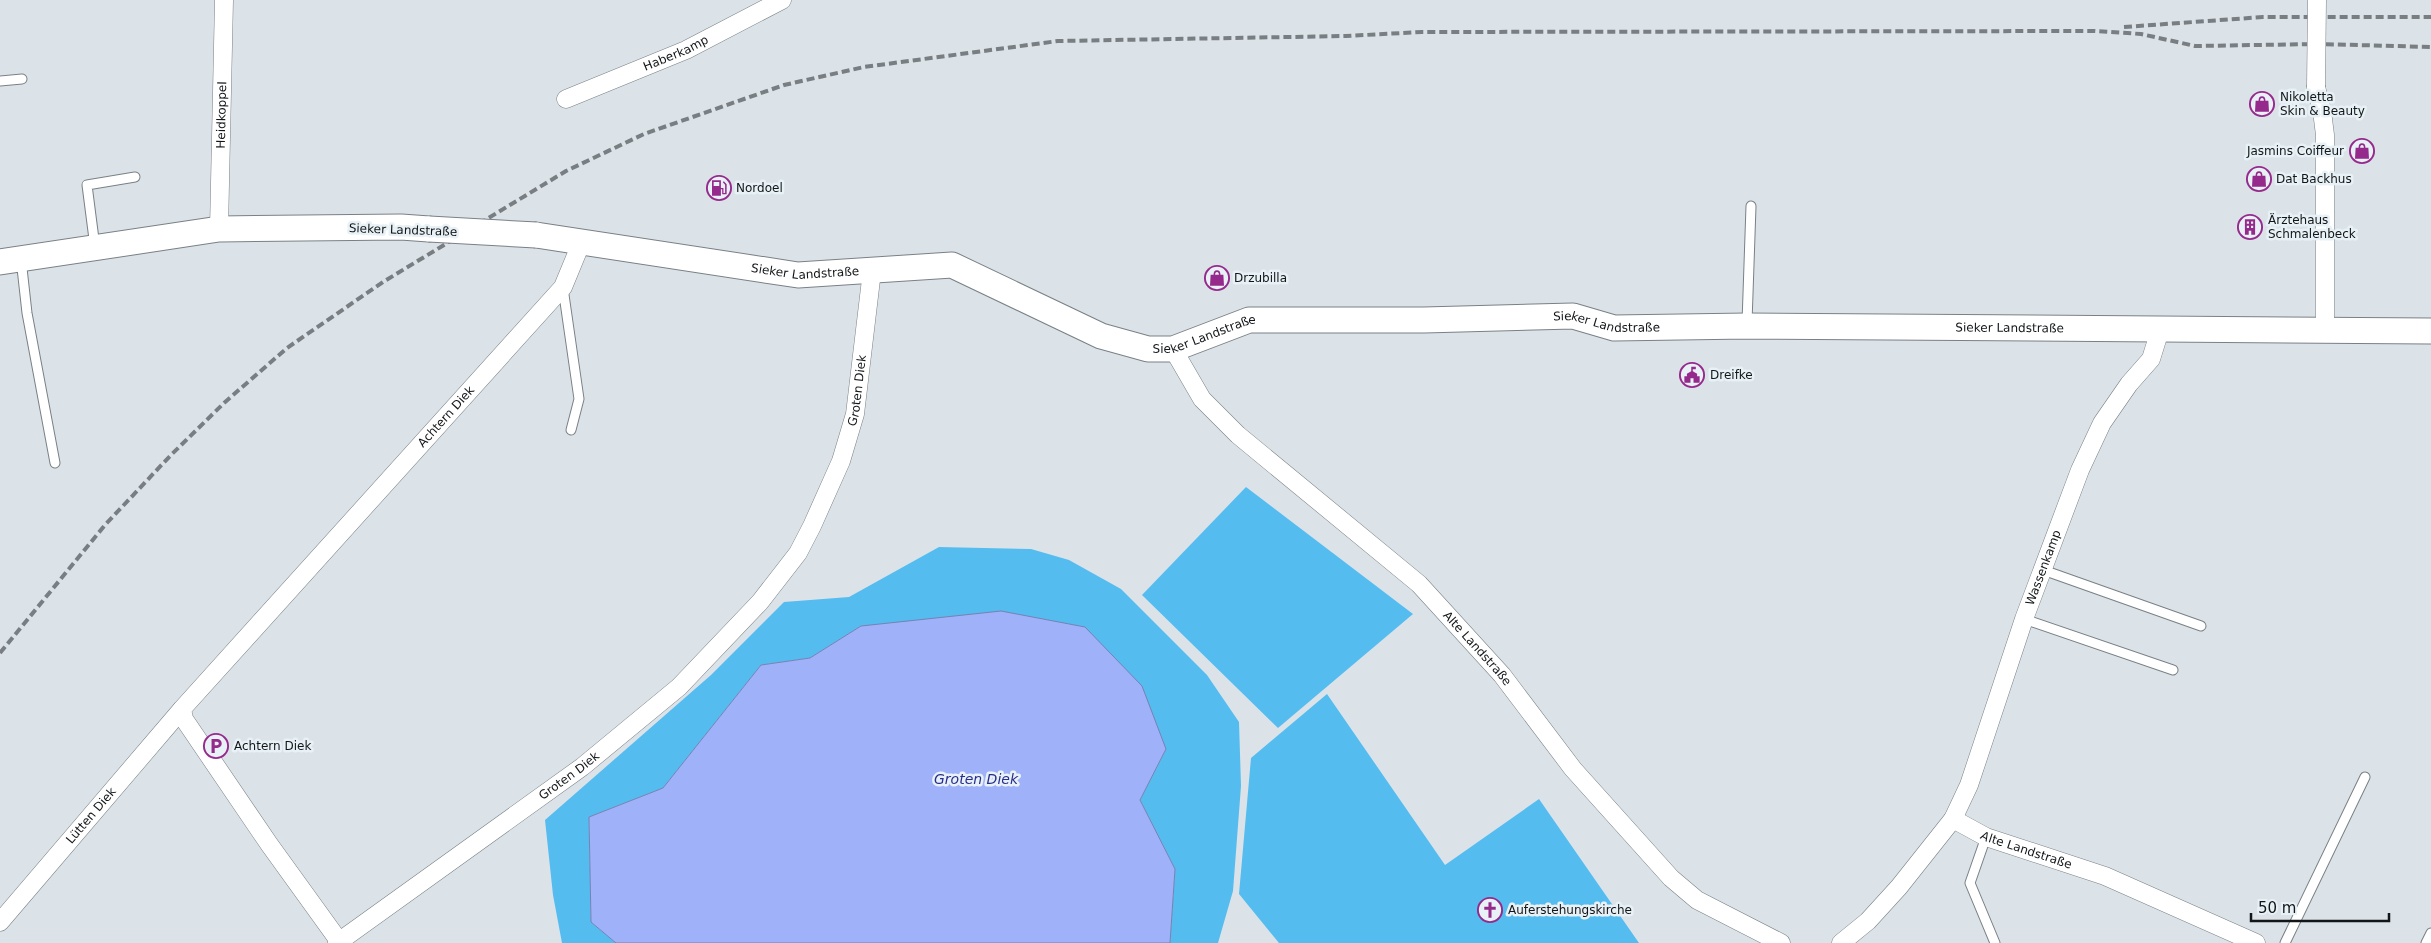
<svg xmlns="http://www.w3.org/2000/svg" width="2431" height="943" font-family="'DejaVu Sans',sans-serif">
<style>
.green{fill:#55bcf0}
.water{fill:#9fb1f8;stroke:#7582b5}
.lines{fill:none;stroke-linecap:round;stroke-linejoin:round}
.lane-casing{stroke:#798185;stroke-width:11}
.street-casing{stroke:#798185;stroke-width:19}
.secondary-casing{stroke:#798185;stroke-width:27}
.lane{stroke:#fff;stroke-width:9}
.street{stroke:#fff;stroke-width:18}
.secondary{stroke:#fff;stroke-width:25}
.rail{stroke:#787e82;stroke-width:4;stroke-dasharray:8 4;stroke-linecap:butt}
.street-bridge-casing{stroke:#798185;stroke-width:19;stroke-linecap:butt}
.secondary-bridge-casing{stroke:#798185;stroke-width:27;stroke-linecap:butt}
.street-bridge{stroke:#fff;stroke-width:18}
.secondary-bridge{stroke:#fff;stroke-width:25}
.labels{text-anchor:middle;stroke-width:5;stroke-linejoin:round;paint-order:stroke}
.street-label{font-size:12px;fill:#131618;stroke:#e8f1f6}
.poi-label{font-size:12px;fill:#131618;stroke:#e8f1f6;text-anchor:start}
.water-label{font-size:14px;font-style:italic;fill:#282e91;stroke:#e8f1f6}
</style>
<rect width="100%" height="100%" fill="#dbe3e9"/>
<g class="green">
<path d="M1246 487 1413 614 1278 728 1142 595Z"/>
<path d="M939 547 1031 549 1069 560 1121 589 1207 675 1239 722 1241 786 1233 891 1218 943H1170L1175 869 1140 800 1166 749 861 626 810 658 761 665 663 788 589 817 591 922 616 943H562L553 895 545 820 711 675 784 602 849 597Z"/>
<path d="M1327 694 1445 865 1539 799 1639 943H1279L1239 894 1251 758Z"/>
</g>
<path class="water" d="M1001 611 1085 627 1142 686 1166 749 1140 800 1175 869 1170 943H616L591 922 589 817 663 788 761 665 810 658 861 626Z"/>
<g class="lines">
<defs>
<g id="lane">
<path d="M0 81 22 79"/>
<path d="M95 247 87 185 135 177"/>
<path d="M21 259 27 313 55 463"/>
<path d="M563 288 579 399 571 430"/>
<path d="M1747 323 1751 206"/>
<path d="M2043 570 2201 626"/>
<path d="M2024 619 2173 670"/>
<path d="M1986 837 1970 883 1995 943"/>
<path d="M2285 943 2365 777"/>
<path d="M2426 943 2431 933"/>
</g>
<g id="street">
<path d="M2316 87 2322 111 2325 135V331"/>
<path id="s1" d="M566 99 686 50 782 0"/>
<path id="s2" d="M219 229 224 0"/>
<path id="s3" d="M1173 349 1202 399 1238 435 1419 584 1502 675 1573 769 1671 878 1697 900 1781 943"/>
<path id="s4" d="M1953 819 1986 837 2105 876 2256 943"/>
<path id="s5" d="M0 922 182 709"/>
<path id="s6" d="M339 941 269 844 184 719 182 709 563 287 582 241"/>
<path id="s7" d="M337 943 582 767 679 687 760 602 798 553 812 526 841 461 855 414 872 271"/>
<path id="s8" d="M1841 943 1868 921 1899 887 1953 819 1969 785 2024 619 2080 470 2102 423 2129 384 2151 359 2160 330"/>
</g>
<g id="secondary">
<path id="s9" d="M536 235 798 275 952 265 1101 336 1148 349H1173L1249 320H1424L1573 316 1614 328 1747 326 2431 331"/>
<path d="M0 262 219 229 401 227 429 229"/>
</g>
</defs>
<use href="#lane" class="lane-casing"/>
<use href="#street" class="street-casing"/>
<use href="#secondary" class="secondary-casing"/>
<use href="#lane" class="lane"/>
<use href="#street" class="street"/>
<use href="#secondary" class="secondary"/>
<g class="rail">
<path d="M2124 27 2263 17H2431"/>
<path d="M0 653 105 525 170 456 224 403 287 348 383 282 566 171 644 134 784 85 864 67 1058 41 1346 36 1422 32 2095 31 2141 34 2195 46 2319 44 2431 47"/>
</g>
<defs>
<path id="street-bridge" d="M2316 87 2317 0"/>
<path id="secondary-bridge" d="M429 229 536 235"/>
</defs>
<use href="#street-bridge" class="street-bridge-casing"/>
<use href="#secondary-bridge" class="secondary-bridge-casing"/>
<use href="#street-bridge" class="street-bridge"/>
<use href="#secondary-bridge" class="secondary-bridge"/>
</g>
<defs>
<symbol id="shop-ring" viewBox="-11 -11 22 22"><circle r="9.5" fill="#e8f1f6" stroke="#962a8c" stroke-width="1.5"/><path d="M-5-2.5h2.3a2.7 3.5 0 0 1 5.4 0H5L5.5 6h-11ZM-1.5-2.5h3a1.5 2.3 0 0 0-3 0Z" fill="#962a8c"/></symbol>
<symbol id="fuel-ring" viewBox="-11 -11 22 22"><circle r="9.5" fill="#e8f1f6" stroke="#962a8c" stroke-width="1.5"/><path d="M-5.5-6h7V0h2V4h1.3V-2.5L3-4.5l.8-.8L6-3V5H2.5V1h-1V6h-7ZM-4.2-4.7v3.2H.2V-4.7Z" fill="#962a8c"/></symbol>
<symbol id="building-ring" viewBox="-11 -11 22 22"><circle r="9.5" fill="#e8f1f6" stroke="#962a8c" stroke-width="1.5"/><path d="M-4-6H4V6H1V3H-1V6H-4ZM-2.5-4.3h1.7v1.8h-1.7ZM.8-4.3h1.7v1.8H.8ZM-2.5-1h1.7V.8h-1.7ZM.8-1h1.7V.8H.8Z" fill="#962a8c"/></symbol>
<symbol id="civic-ring" viewBox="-11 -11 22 22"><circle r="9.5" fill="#e8f1f6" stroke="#962a8c" stroke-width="1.5"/><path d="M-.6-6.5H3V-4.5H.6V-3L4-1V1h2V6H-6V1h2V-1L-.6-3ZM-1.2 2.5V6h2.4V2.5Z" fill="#962a8c"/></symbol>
<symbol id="parking-ring" viewBox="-11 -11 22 22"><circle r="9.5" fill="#e8f1f6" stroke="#962a8c" stroke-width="1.5"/><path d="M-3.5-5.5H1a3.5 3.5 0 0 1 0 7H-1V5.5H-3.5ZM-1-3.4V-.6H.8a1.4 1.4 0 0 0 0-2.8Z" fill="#962a8c"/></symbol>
<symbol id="church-ring" viewBox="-11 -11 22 22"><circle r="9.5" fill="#e8f1f6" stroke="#962a8c" stroke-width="1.5"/><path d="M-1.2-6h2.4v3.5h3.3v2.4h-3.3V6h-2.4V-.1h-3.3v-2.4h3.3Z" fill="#962a8c"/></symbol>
</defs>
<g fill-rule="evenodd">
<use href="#shop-ring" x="2248" y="90" width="28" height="28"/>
<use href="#shop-ring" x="2348" y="137" width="28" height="28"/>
<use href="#shop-ring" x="2245" y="165" width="28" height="28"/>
<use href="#fuel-ring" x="705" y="174" width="28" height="28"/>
<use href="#building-ring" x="2236" y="213" width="28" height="28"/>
<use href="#shop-ring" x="1203" y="264" width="28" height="28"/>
<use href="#civic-ring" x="1678" y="361" width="28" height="28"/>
<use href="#parking-ring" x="202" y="732" width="28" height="28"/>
<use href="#church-ring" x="1476" y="896" width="28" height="28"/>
</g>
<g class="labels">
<g class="street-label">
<text dy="4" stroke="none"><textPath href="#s1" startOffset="119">Haberkamp</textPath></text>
<text dy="4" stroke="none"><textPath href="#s2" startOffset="114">Heidkoppel</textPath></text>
<text transform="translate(403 230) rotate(2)" y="4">Sieker Landstraße</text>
<text dy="4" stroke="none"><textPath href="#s9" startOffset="272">Sieker Landstraße</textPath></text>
<text dy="4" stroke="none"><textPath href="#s9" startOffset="1098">Sieker Landstraße</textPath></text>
<text dy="4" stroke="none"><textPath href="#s9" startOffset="1502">Sieker Landstraße</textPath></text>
<text dy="4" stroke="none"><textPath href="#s9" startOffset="692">Sieker Landstraße</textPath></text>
<text dy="4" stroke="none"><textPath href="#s7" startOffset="781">Groten Diek</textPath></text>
<text dy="4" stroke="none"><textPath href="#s6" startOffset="675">Achtern Diek</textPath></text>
<text dy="4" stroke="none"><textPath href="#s8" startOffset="435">Wassenkamp</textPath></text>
<text dy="4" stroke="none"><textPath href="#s3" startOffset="430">Alte Landstraße</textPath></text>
<text dy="4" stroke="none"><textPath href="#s7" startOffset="286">Groten Diek</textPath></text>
<text dy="4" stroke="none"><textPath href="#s5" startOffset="140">Lütten Diek</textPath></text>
<text dy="4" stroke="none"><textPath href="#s4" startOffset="80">Alte Landstraße</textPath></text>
</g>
<g class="poi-label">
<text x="2280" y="101">Nikoletta<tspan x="2280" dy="14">Skin &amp; Beauty</tspan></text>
<text x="2344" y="155" text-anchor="end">Jasmins Coiffeur</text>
<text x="2276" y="183">Dat Backhus</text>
<text x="736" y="192">Nordoel</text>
<text x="2268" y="224">Ärztehaus<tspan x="2268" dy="14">Schmalenbeck</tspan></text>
<text x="1234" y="282">Drzubilla</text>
<text x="1710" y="379">Dreifke</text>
<text x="234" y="750">Achtern Diek</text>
<text x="1508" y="914">Auferstehungskirche</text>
</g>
<g class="water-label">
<text x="976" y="784">Groten Diek</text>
</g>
</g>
<path d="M2251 913v8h138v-8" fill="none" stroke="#131618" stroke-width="2.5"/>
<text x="2258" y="913" font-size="15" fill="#131618" stroke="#e8f1f6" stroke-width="4" paint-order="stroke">50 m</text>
</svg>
